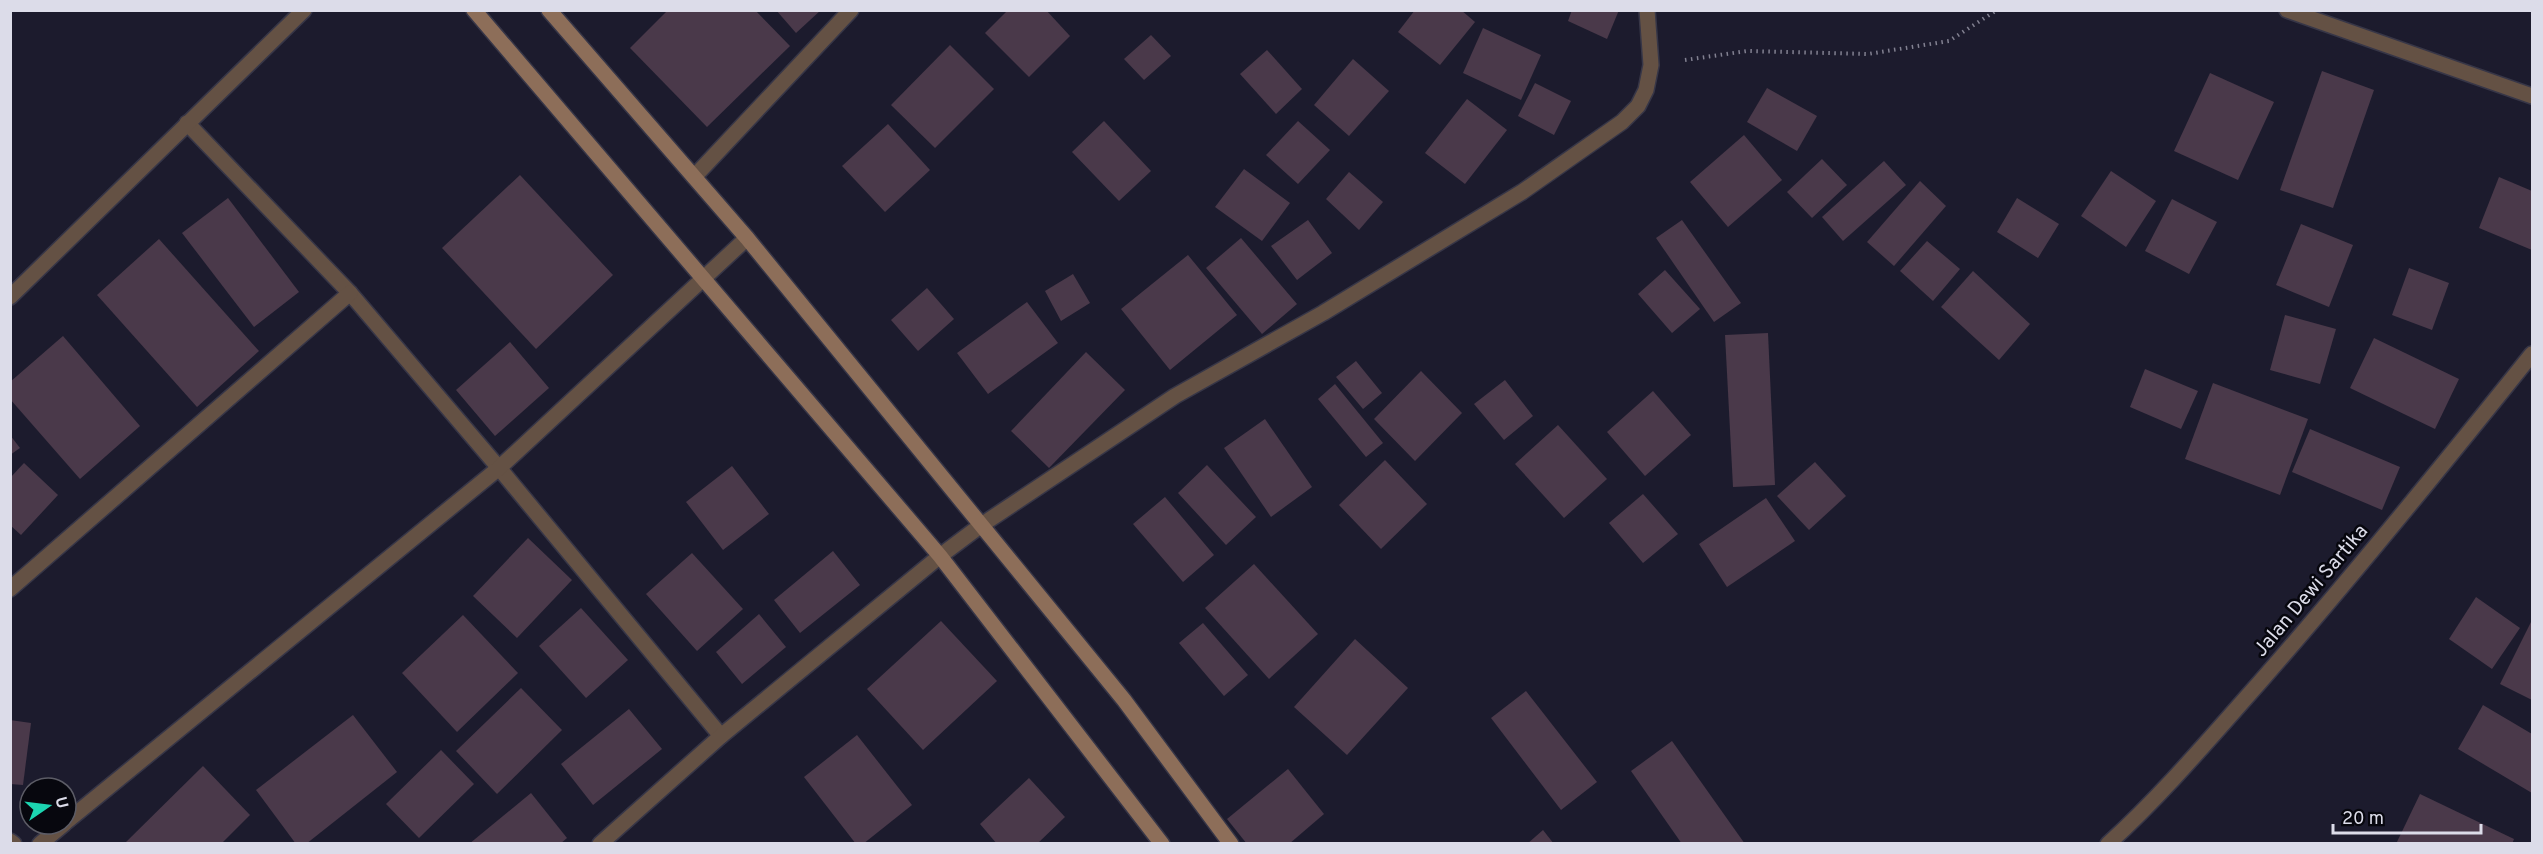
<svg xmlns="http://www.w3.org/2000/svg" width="2543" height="854" font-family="Overpass,sans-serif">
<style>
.building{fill:#4a394a}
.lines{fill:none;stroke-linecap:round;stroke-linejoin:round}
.minor-casing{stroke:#373647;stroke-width:18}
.tertiary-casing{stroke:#373647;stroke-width:18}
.secondary-casing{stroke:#373647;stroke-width:18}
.path{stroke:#828191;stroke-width:4;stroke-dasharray:1.5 4.5;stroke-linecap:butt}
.minor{stroke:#645144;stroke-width:15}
.tertiary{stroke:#645144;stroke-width:15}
.secondary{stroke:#8d6e59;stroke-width:15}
.labels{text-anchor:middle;stroke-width:5;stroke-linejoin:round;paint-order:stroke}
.street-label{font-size:20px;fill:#dcdce9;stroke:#07070e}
</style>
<rect width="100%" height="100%" fill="#1c1b2d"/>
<g class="building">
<path d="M668 10H755L790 46 707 127 630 48Z"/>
<path d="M776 10H821L796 33Z"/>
<path d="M1008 10H1046L1070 36 1029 77 985 33Z"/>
<path d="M1415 10H1461L1475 22 1440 65 1398 32Z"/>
<path d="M1572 10H1619L1607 39 1568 21Z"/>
<path d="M1483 28 1541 55 1521 100 1463 73Z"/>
<path d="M1151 35 1171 56 1144 80 1124 59Z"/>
<path d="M950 45 994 89 935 148 891 105Z"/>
<path d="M1267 50 1302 89 1276 114 1240 74Z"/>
<path d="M1353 59 1389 91 1349 136 1314 105Z"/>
<path d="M2322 71 2374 90 2333 208 2280 190Z"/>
<path d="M2210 73 2274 102 2238 180 2174 151Z"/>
<path d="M1535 83 1571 101 1554 135 1518 116Z"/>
<path d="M1767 88 1817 116 1797 151 1747 122Z"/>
<path d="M1467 99 1507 130 1465 184 1425 153Z"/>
<path d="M1104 121 1151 171 1119 201 1072 152Z"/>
<path d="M1298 121 1330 150 1298 184 1266 155Z"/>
<path d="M888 124 930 170 885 212 842 166Z"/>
<path d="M1744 135 1782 180 1728 227 1690 182Z"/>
<path d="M1822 159 1847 185 1812 218 1787 192Z"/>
<path d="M1884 161 1906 185 1843 241 1822 217Z"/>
<path d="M1244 169 1290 203 1262 241 1215 207Z"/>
<path d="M2111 171 2156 201 2126 247 2081 216Z"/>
<path d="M1349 172 1383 202 1359 230 1326 199Z"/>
<path d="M520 175 613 275 536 349 442 248Z"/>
<path d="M2499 177 2532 191V250L2479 228Z"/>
<path d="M1920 181 1946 206 1894 266 1867 242Z"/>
<path d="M228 198 299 292 254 327 182 233Z"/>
<path d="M2017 198 2059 224 2038 258 1997 232Z"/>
<path d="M2172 199 2217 222 2189 274 2145 251Z"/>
<path d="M1308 220 1332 253 1297 280 1271 246Z"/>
<path d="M1682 220 1741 303 1714 322 1656 238Z"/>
<path d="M2301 224 2353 245 2329 307 2276 285Z"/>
<path d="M1241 238 1297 304 1262 334 1206 268Z"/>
<path d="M159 239 259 351 197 407 97 295Z"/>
<path d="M1927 241 1960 269 1933 301 1900 271Z"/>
<path d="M1188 255 1237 315 1170 370 1121 309Z"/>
<path d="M2409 268 2449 283 2432 330 2392 315Z"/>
<path d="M1665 270 1700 309 1672 333 1638 294Z"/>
<path d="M1973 271 2030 324 1999 360 1941 307Z"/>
<path d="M1073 274 1090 303 1061 321 1045 291Z"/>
<path d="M927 288 954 319 918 351 891 320Z"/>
<path d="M1027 302 1058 343 988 394 957 353Z"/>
<path d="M2285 315 2336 329 2320 384 2270 370Z"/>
<path d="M1768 333 1775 485 1733 487 1725 335Z"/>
<path d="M63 336 140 426 80 479 10 399V382Z"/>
<path d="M2374 338 2459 379 2435 429 2350 388Z"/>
<path d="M510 342 549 388 495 436 456 390Z"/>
<path d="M1086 352 1125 390 1049 468 1011 431Z"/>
<path d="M1356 361 1382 393 1363 409 1336 377Z"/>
<path d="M2145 369 2198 391 2181 429 2130 407Z"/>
<path d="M1421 371 1462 413 1415 461 1374 419Z"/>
<path d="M1505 380 1533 416 1504 440 1474 404Z"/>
<path d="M2213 383 2308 419 2280 495 2185 459Z"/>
<path d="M1335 384 1383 443 1366 457 1318 399Z"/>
<path d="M1653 391 1691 435 1645 476 1607 432Z"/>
<path d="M1265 419 1312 487 1271 517 1224 448Z"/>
<path d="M1558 425 1607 479 1564 518 1515 464Z"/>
<path d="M2310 429 2400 467 2382 510 2292 472Z"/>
<path d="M10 435 20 448 10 455Z"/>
<path d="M1385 460 1427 504 1381 549 1339 505Z"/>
<path d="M1815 462 1846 496 1809 530 1777 496Z"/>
<path d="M24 463 58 495 21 535 10 525V478Z"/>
<path d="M1207 465 1256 517 1226 545 1178 493Z"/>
<path d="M732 466 769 514 723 550 686 502Z"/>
<path d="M1643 494 1678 534 1643 563 1609 523Z"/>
<path d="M1165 497 1214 555 1183 582 1133 524Z"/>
<path d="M1766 498 1795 541 1727 587 1699 544Z"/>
<path d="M528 538 572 580 517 638 473 596Z"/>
<path d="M833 551 860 585 800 633 774 600Z"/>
<path d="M692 553 743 609 697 651 646 594Z"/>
<path d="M1254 564 1318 634 1269 679 1205 608Z"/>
<path d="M2476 597 2520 628 2492 669 2449 639Z"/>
<path d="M581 608 628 660 586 698 539 646Z"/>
<path d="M759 614 786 647 742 684 716 652Z"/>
<path d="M463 615 518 673 457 732 402 673Z"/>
<path d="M941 621 997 681 923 750 867 689Z"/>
<path d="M2531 622 2532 623V700L2500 684Z"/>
<path d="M1203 623 1248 675 1224 696 1179 643Z"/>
<path d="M1355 639 1408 688 1347 755 1294 707Z"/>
<path d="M521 688 562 730 497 794 456 751Z"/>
<path d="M1526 691 1597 782 1561 810 1491 718Z"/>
<path d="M2483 705 2532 734V793L2458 749Z"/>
<path d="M629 709 662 749 593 805 561 764Z"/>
<path d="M353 715 397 772 306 844H296L256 790Z"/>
<path d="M10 720 31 723 23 785 10 784Z"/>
<path d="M857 735 912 805 863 844H856L804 777Z"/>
<path d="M1672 741 1745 844H1682L1631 771Z"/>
<path d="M441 750 474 784 419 838 386 804Z"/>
<path d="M203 766 250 815 221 844H124Z"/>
<path d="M1288 769 1324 814 1289 844H1247L1227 819Z"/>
<path d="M1029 778 1065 817 1037 844H997L980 824Z"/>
<path d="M531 793 567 838 560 844H469Z"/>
<path d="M2420 794 2514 839 2512 844H2396Z"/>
<path d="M1543 830 1554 844H1527Z"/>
</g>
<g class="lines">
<defs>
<g id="minor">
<path d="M2287 10 2532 96"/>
<path d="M187 123 350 293 499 468 721 736"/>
<path d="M694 177 851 10"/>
<path d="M10 297 304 10"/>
<path d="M10 589 350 293"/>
<path d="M66 822 499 468 747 238"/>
<path d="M10 841 14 844"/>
<path d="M40 844 64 824"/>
<path d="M600 844 721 736 940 556 980 526 1175 396 1323 313 1522 192 1622 122 1638 106 1646 90 1651 65 1647 10"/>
</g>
<path id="tertiary" d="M2108 844C2163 794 2211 737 2260 682 2354 575 2443 465 2532 354"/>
<g id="secondary">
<path d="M474 10 940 556 1162 844"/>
<path d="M549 10 747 238 1124 700 1231 844"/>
</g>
</defs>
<use href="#minor" class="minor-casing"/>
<use href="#tertiary" class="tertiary-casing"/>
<use href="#secondary" class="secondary-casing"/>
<path class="path" d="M1685 60 1747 51 1868 54 1949 41 1997 10"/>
<use href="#minor" class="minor"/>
<use href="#tertiary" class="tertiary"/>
<use href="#secondary" class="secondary"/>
</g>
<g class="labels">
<g class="street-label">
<text transform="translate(2310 590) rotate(-50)" y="7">Jalan Dewi Sartika</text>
</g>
</g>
<rect width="2543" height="854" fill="none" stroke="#dcdce9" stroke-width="24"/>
<g transform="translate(48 806) rotate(76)"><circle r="28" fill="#07070e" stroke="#5c5c66" stroke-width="1.5"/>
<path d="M0-4.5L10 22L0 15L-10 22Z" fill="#1cd5b1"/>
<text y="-9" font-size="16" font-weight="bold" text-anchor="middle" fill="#dcdce9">U</text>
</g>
<path d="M2333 824v9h148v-9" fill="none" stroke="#dcdce9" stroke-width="3"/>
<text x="2342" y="824" font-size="18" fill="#dcdce9" stroke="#07070e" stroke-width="4.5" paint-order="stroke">20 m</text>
</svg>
